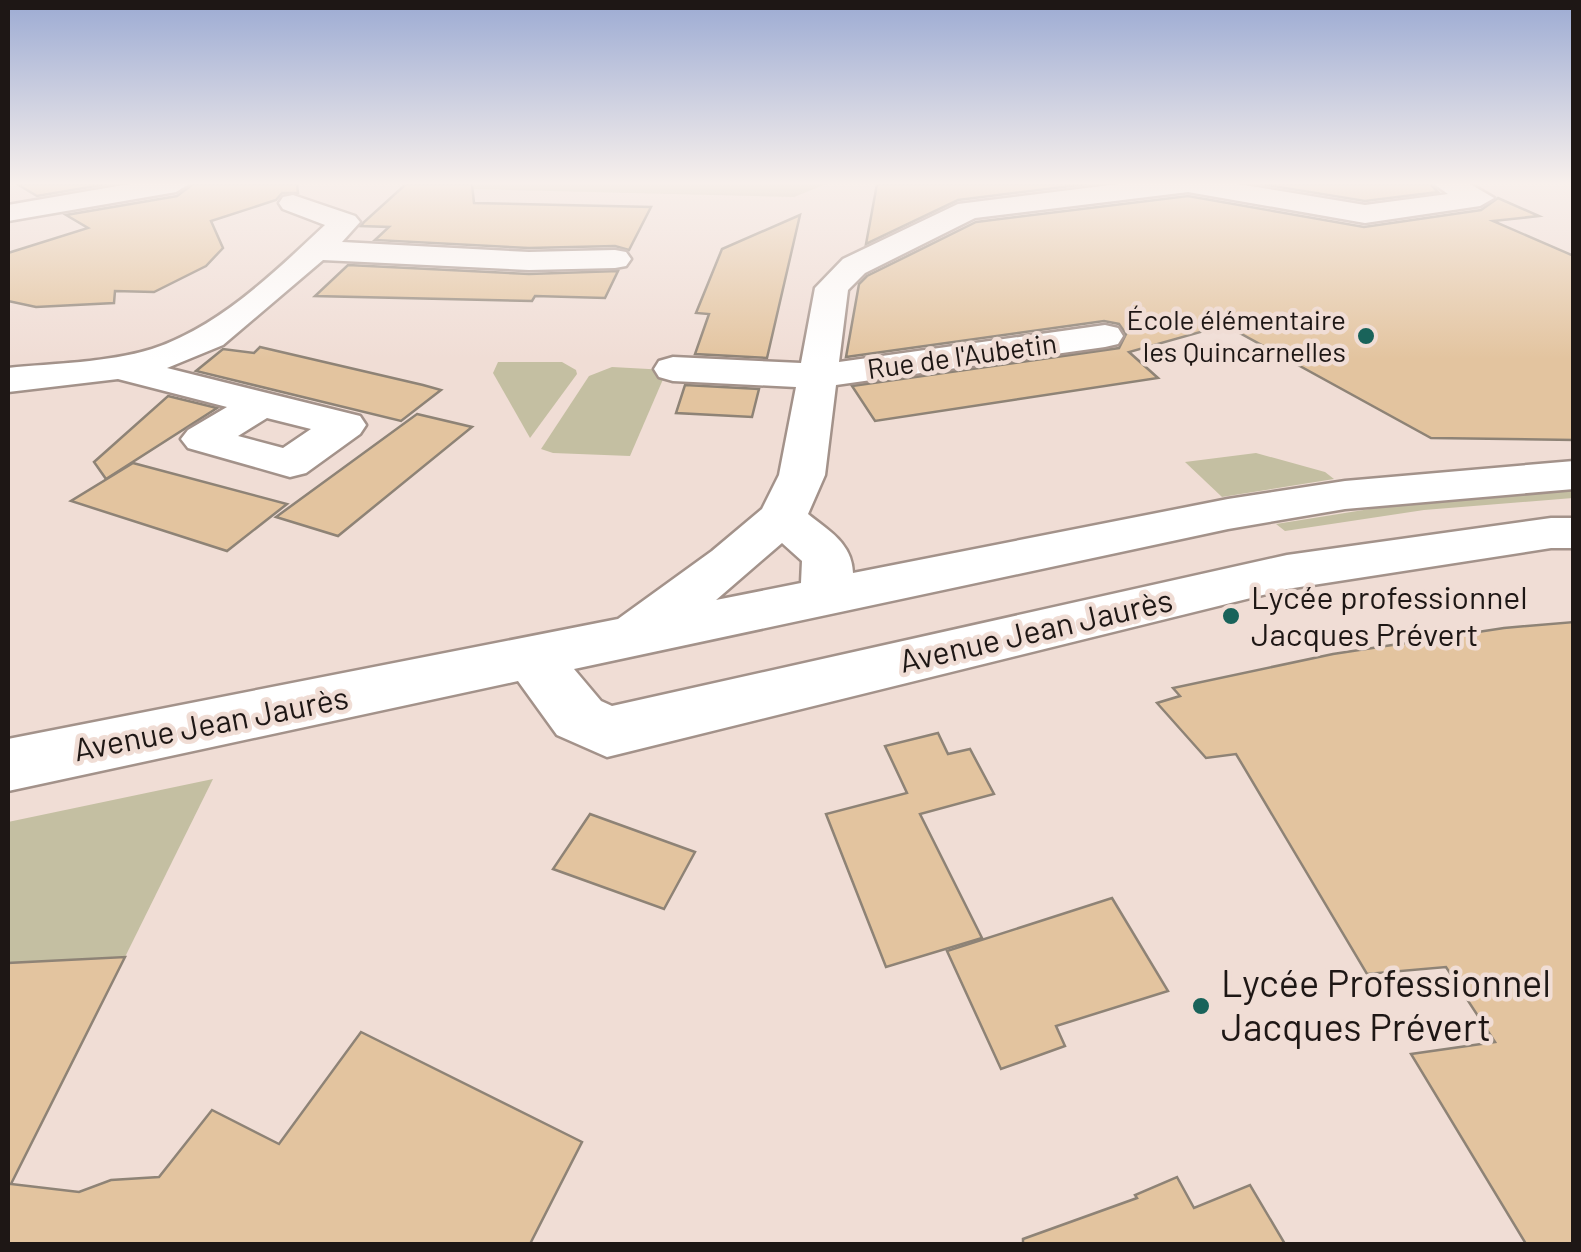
<svg xmlns="http://www.w3.org/2000/svg" width="1581" height="1252" font-family="Barlow,sans-serif">
<style>
.green{fill:#c4bfa2}
.building{fill:#e3c49f;stroke:#8e8376;stroke-width:2.5}
.lines{fill:none;stroke-linecap:round;stroke-linejoin:round}
.minor-casing{stroke:#a3928a;stroke-width:5}
.minor{fill:#fff;fill-rule:evenodd}
.poi-dot{fill:#19635a;stroke:#f0ddd5;stroke-width:4}
.labels{text-anchor:middle;stroke-width:9;stroke-linejoin:round;paint-order:stroke}
.far-poi-label{font-size:28px;fill:#1e1715;stroke:#f0ddd5;text-anchor:end}
.far-street-label{font-size:28px;fill:#1e1715;stroke:#f0ddd5}
.poi-label{font-size:32px;fill:#1e1715;stroke:#f0ddd5;text-anchor:start}
.street-label{font-size:32px;fill:#1e1715;stroke:#f0ddd5}
.near-poi-label{font-size:38px;fill:#1e1715;stroke:#f0ddd5;text-anchor:start}
</style>
<rect width="100%" height="100%" fill="#f0ddd5"/>
<g class="green">
<path d="M420 184H826L794 197 426 188Z"/>
<path d="M498 362H562L576 370 577 374 530 438 493 373Z"/>
<path d="M612 367 667 370 630 456 553 453 541 449 589 376Z"/>
<path d="M1256 453 1325 472 1334 479 1222 497 1185 462Z"/>
<path d="M1573 489V498L1424 510 1285 531 1276 524 1426 500Z"/>
<path d="M213 779 125 957 8 963V822Z"/>
</g>
<g class="building">
<path d="M17 184H107L37 196Z"/>
<path d="M193 184H297L298 193H282L276 200 211 221 223 248 206 266 154 292 115 291 114 303 36 307 8 301V253L88 228 66 215 177 196Z"/>
<path d="M406 184H472L474 203 651 207 629 250 615 246 529 248 375 240 389 227 361 226 364 222Z"/>
<path d="M877 184H1087L958 200 866 244Z"/>
<path d="M1261 184H1430L1438 192 1365 201Z"/>
<path d="M1188 196 1364 227 1481 210 1498 198 1539 216 1493 221 1574 256V440L1431 438 1225 325 1129 352 1158 378 875 421 852 386 1119 348 1126 334 1119 324 1104 321 846 357 859 284 867 276 976 222Z"/>
<path d="M800 215 767 358 695 354 709 314 696 313 722 249Z"/>
<path d="M348 265 529 274 618 271 605 298 535 296 532 301 315 296Z"/>
<path d="M260 347 423 385 441 390 401 421 196 371 223 349 254 353Z"/>
<path d="M685 385 759 389 752 417 676 413Z"/>
<path d="M168 396 217 408 106 479 94 462Z"/>
<path d="M417 414 472 427 338 536 276 517Z"/>
<path d="M133 463 287 504 227 551 71 501Z"/>
<path d="M1574 622V1244H1526L1411 1054 1495 1042 1446 967 1367 974 1236 754 1206 758 1157 703 1180 696 1173 688 1333 654 1504 628Z"/>
<path d="M938 733 948 754 970 749 994 794 920 814 982 938 886 967 826 814 907 793 885 746Z"/>
<path d="M590 814 695 852 664 909 553 869Z"/>
<path d="M1112 898 1168 991 1056 1026 1065 1046 1001 1069 947 951Z"/>
<path d="M125 957 11 1184 79 1192 111 1180 159 1177 212 1110 279 1144 361 1032 582 1142 530 1244H8V963Z"/>
<path d="M1177 1177 1194 1208 1250 1185 1285 1244H1023V1239L1137 1198 1135 1195Z"/>
</g>
<g class="lines">
<defs>
<g id="minor">
<path d="M129 184H189L176 192 8 221V205Z"/>
<path d="M1118 184H1238L1365 205 1448 194 1434 184H1470L1494 198 1480 206 1365 223 1188 192 975 218 865 273 848 290 839 362 1105 325 1118 328 1123 336 1118 344 1105 347 836 385 825 475 808 514C829 531 852 543 853 573L1228 499 1345 481 1574 461V489L1345 509 1228 529 574 669 601 701 612 706 1287 555 1551 518H1574V548H1551L1287 589 607 757 557 735 518 681 8 791V739L618 619 712 551 762 509 779 475 796 387 673 381 659 377 654 369 659 361 673 357 801 363 815 288 843 259 958 204ZM782 543 802 561 801 583 716 600Z"/>
<path d="M293 195 355 216 360 222 342 242 529 252 615 250 626 252 631 259 626 266 615 268 529 270 323 260 223 345 167 368 360 416 366 425 360 434 306 473 290 477 188 448 181 439 188 430 227 407 118 379 8 392V368C55 363 106 363 152 349 219 327 275 272 325 225L283 209 279 203 283 197ZM267 418 311 429 283 448 238 436Z"/>
</g>
</defs>
<use href="#minor" class="minor-casing"/>
<use href="#minor" class="minor"/>
</g>
<linearGradient id="sky" x2="0" y2="1"><stop stop-color="#9cabd3"/><stop offset="0.51" stop-color="#f8f0ec"/><stop offset="1" stop-color="#f8f0ec" stop-opacity="0"/></linearGradient>
<rect width="1581" height="359" fill="url(#sky)"/>
<g class="poi-dot">
<circle cx="1366" cy="336" r="10"/>
<circle cx="1231" cy="616" r="10"/>
<circle cx="1201" cy="1006" r="10"/>
</g>
<g class="labels">
<g class="far-poi-label">
<text x="1346" y="330">École élémentaire<tspan x="1346" dy="32">les Quincarnelles</tspan></text>
</g>
<g class="far-street-label">
<text transform="translate(962 356) rotate(-8)" y="10">Rue de l'Aubetin</text>
</g>
<g class="poi-label">
<text x="1251" y="609">Lycée professionnel<tspan x="1251" dy="37">Jacques Prévert</tspan></text>
</g>
<g class="street-label">
<text transform="translate(1036 631) rotate(-13)" y="11">Avenue Jean Jaurès</text>
<text transform="translate(211 724) rotate(-11)" y="11">Avenue Jean Jaurès</text>
</g>
<g class="near-poi-label">
<text x="1221" y="997">Lycée Professionnel<tspan x="1221" dy="44">Jacques Prévert</tspan></text>
</g>
</g>
<rect width="1581" height="1252" fill="none" stroke="#1e1715" stroke-width="20"/>
</svg>
